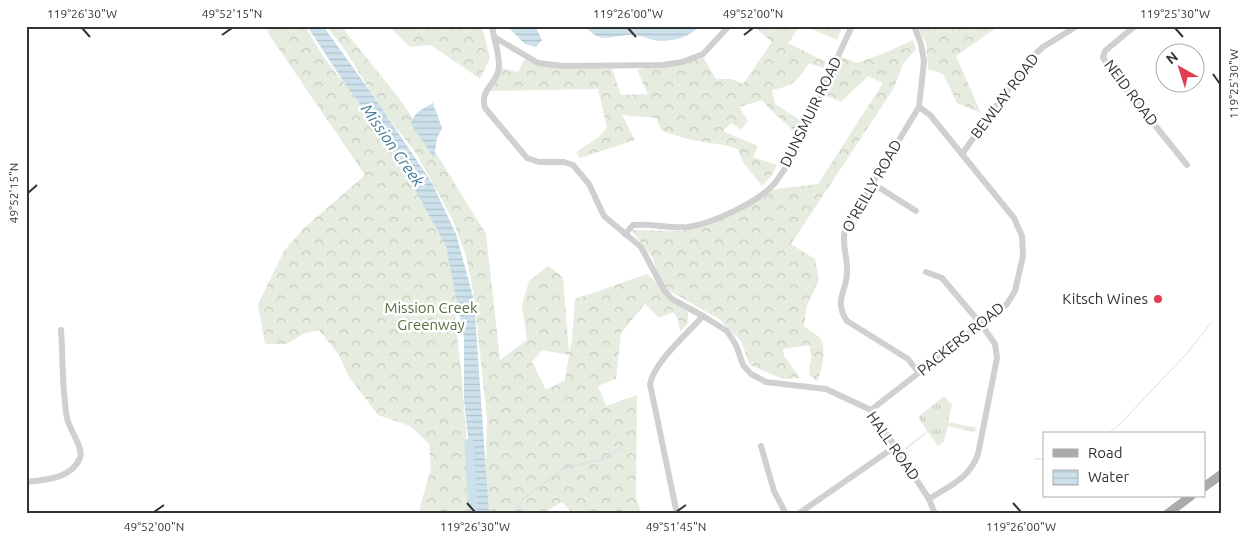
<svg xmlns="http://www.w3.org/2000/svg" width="1248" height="540" font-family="Ubuntu,sans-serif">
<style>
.grass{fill:url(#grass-tufts)}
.forest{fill:url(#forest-crowns);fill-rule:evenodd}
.water{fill:url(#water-rules)}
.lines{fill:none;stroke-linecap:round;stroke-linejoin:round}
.stream{stroke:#cce1eb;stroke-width:1}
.river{stroke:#cce1eb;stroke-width:9}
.minor{stroke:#d0d0d0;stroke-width:6}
.major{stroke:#ababab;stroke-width:9}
.ticks{fill:none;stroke:#333;stroke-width:2}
.poi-dot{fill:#e23c53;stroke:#fff;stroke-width:2}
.labels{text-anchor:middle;stroke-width:5;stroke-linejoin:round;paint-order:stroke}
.street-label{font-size:15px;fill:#333;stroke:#fff}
.poi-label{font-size:15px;fill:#333;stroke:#fff;text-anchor:end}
.park-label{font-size:15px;fill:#596f40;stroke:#fff}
.water-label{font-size:16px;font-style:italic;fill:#417a95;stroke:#fff}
.neatline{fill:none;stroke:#333;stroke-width:2}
.ticks-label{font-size:12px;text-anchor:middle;fill:#333}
</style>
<defs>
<pattern id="grass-tufts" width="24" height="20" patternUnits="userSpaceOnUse" patternTransform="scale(1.25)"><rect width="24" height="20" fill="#e6ecdf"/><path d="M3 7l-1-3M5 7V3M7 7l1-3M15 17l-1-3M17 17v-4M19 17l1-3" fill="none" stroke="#c6cbc0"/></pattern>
<pattern id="forest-crowns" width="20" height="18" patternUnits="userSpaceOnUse" patternTransform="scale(1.25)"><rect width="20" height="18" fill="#e6ecdf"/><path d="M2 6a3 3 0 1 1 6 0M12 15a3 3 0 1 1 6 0" fill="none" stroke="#c6cbc0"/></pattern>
<pattern id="water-rules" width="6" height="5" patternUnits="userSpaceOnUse" patternTransform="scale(1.25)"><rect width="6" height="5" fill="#cce1eb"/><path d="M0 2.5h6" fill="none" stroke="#b0c2ca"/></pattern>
</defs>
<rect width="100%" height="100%" fill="#fff"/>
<path class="grass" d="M944 396 952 405 948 422 977 428 974 432 948 426 944 441 938 446 928 432 906 450 905 448 927 431 918 417Z"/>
<g class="forest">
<path d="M266 26H305L325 59 417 175 436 212 461 291 455 319 462 378 472 514H421L420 507 431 468 429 444 410 426 378 415 349 377 339 355 319 330 305 333 286 344H265L258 304 284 251 303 229 365 175 270 36Z"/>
<path d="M326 26H341L398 97 428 140 486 234 500 360 527 340 522 305 529 281 548 266 563 277 569 353 572 340 575 299 647 274 688 312V323L680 332 678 319 673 312 659 318 645 304 621 333 616 379 598 386 606 406 637 395 636 498 642 514H573L562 502 541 514H486L485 499 487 418 473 290 466 256 452 218 416 153 383 111 343 47ZM542 350 569 355 565 380 546 390 532 362Z"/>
<path d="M389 26H482L490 58 480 79 431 45 410 47Z"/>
<path d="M753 26H800L788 43 826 62 823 68 809 63C796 82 796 85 772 90L775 104 803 122 797 134C785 122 772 113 762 100L739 107 748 121 741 129 731 123 723 131 758 146 753 157 777 165 772 175 762 186 743 162 738 149 724 145 691 140 662 131 656 118 622 115 635 140 580 158 576 152 599 137 607 128 598 89 490 91 502 68 518 72 527 56 566 68 612 69 621 95 648 94 637 70 702 55 716 79H731L743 84 772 42Z"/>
<path d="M805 26H843L837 40Z"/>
<path d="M914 26H999L956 56 981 113 957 103 943 74 928 69 926 42Z"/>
<path d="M913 40 916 49 903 64 894 88 791 244 815 259 819 280 807 305 804 326C808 330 816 334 820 338 827 348 822 372 817 381L809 375 811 356 809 345 783 349 784 356 800 378 783 379 750 365 741 341 719 319 661 286 653 258 631 230 683 231 737 212 768 190 818 184 883 83 868 76 841 102 822 94 839 56 857 63 885 53Z"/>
</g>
<g class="water">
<path d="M307 26H323L370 91 432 183 456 234 474 300 489 514H474L473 485 464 399V338L446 246 388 140 347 87Z"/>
<path d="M507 26H535L542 40 536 47 525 44Z"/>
<path d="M586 26H700C686 39 673 42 654 40 648 39 642 36 635 35 617 33 599 47 586 26Z"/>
<path d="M433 103 442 128 437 138 434 158 411 124C413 113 424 108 433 103Z"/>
</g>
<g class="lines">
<g class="stream">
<path d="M1108 434 1121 423 1188 352 1211 323"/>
<path d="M1035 459H1044"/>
<path d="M516 512 523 499 564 468 603 459 621 448"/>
</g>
<path class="river" d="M469 443 473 514"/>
<g class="minor">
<path d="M492 26C494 39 499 53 499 65 499 84 479 88 485 108L527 158 539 162H564L573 165 589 184 604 216 641 247 664 290 672 299 703 316 727 331 736 345 743 365 751 374 766 382 826 389 871 410 929 499 935 514"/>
<path d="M914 26 921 44 924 61 919 107 845 229C841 244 848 257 847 272 847 292 833 300 847 321L908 359 919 373"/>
<path d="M1135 26 1105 51 1103 57 1109 68 1187 165"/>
<path d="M494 37 538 63 563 66 663 65 682 62 703 54 729 26"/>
<path d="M962 154 1030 59 1043 47 1077 26"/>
<path d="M872 183 916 211"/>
<path d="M625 234 633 225C652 223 669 229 688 227 713 223 757 203 774 184 779 178 783 171 788 164L852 26"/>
<path d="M926 272 942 278 981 324 995 344 997 358 978 454C970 478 949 486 929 499"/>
<path d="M871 410 1007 304 1015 291 1023 256 1022 236 1014 218 930 115 919 107"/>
<path d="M761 446 774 491 786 514"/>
<path d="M26 482C45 480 71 479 80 458 84 448 69 429 67 418 62 390 63 359 61 330"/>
<path d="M677 514 650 384C654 362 688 333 703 316"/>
<path d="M798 514 896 446"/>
</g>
<g class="major">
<path d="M1204 487 1222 474"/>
<path d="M1167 514 1191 496"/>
</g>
</g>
<path class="ticks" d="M82 28 90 37M628 28 636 37M1175 28 1183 37M222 35 232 28M744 35 753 28M1213 74 1220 84M28 193 37 185M467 503 475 512M1013 503 1021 512M154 512 164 505M676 512 686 505"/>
<circle class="poi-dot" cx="1158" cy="299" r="5"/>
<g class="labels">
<g class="street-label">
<text transform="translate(1131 93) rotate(53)" y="5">NEID ROAD</text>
<text transform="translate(1005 96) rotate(-53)" y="5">BEWLAY ROAD</text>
<text transform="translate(811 112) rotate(-64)" y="5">DUNSMUIR ROAD</text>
<text transform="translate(872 186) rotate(-60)" y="5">O'REILLY ROAD</text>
<text transform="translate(961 339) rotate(-39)" y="5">PACKERS ROAD</text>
<text transform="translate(893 446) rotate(55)" y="5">HALL ROAD</text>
</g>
<g class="poi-label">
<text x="1148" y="304">Kitsch Wines</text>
</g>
<g class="park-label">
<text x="431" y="313">Mission Creek<tspan x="431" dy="17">Greenway</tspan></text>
</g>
<g class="water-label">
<text transform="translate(393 145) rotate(55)" y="6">Mission Creek</text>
</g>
</g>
<rect width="1248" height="540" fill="none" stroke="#ffffff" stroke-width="55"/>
<rect x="1043" y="432" width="162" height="65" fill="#ffffff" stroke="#adadad"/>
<rect x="1053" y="449" width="25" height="8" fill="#ababab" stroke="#adadad"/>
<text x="1088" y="458" font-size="15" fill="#333333">Road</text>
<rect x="1053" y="470" width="25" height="15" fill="url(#water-rules)" stroke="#adadad"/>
<text x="1088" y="482" font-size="15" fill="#333333">Water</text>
<g transform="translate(1180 68) rotate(321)"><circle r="24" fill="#ffffff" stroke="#adadad"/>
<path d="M0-4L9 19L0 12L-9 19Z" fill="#e23c53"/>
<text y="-8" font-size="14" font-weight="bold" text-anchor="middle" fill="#333333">N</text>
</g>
<rect x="28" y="28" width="1192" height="484" class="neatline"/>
<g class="ticks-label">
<text x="82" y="18">119°26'30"W</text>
<text x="232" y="18">49°52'15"N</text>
<text x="628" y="18">119°26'00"W</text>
<text x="753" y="18">49°52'00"N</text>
<text x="1175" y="18">119°25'30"W</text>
<text transform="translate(1234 84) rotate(-90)" y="4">119°25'30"W</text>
<text transform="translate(14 193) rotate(-90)" y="4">49°52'15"N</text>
<text x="154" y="531">49°52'00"N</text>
<text x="475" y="531">119°26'30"W</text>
<text x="676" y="531">49°51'45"N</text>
<text x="1021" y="531">119°26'00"W</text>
</g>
</svg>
